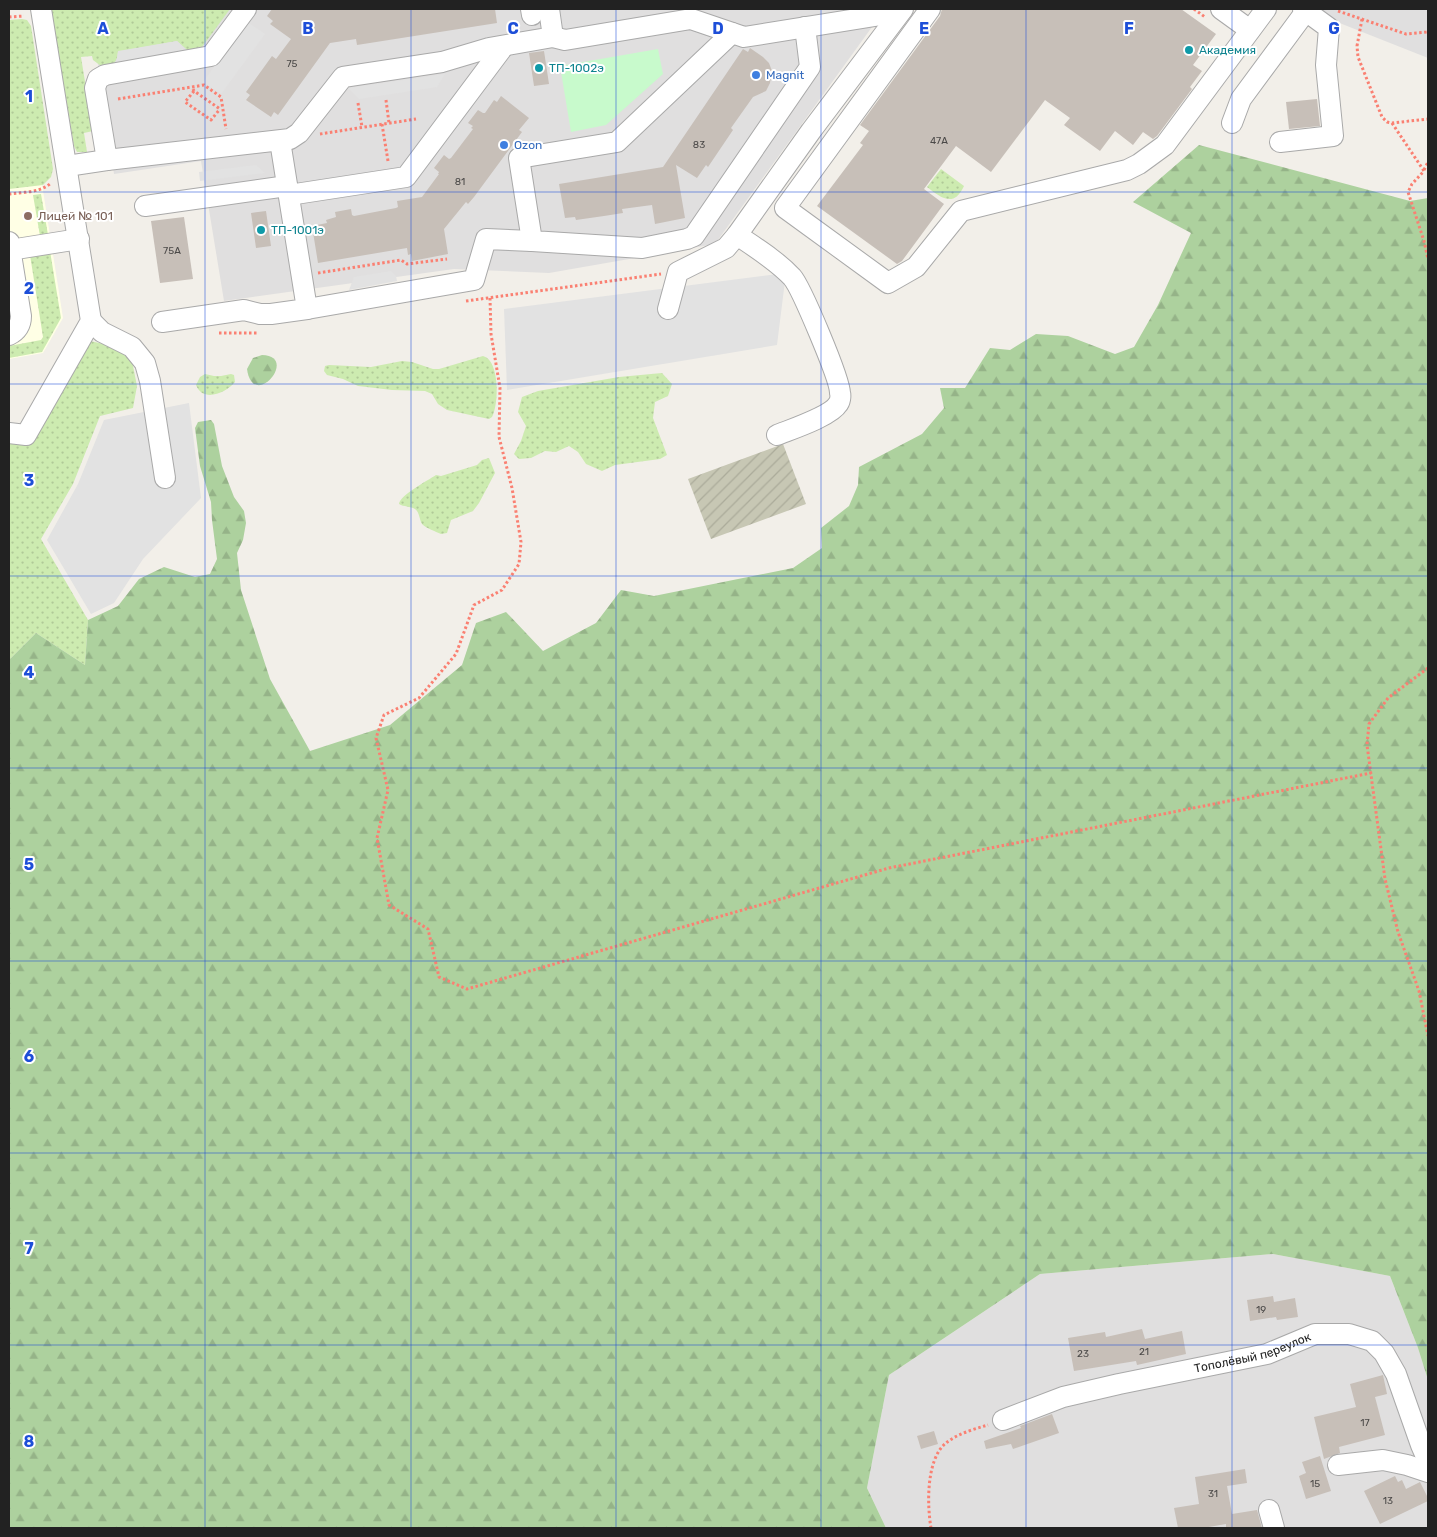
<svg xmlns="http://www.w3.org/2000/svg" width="1437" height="1537" font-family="Rubik,sans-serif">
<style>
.residential{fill:#e0dfdf}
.education{fill:#ffffe5}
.construction{fill:url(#construction-furrows)}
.grass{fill:url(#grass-dots)}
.forest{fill:url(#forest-firs)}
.park{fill:#c8facc}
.parking{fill:#e2e2e2}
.building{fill:#c7bfb8}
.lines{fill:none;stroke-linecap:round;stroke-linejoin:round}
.minor-casing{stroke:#a9a9a9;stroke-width:22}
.path{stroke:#fa8072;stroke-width:3;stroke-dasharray:2.5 2.5;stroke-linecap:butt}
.minor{stroke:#fff;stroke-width:20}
.grid{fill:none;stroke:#1d4ed8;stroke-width:1;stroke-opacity:0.55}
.culture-dot{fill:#0f9aa8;stroke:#fff;stroke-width:2}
.shop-dot{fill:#3f7fe0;stroke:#fff;stroke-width:2}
.education-dot{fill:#8d6e63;stroke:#fff;stroke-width:2}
.labels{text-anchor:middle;stroke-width:4;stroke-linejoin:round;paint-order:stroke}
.number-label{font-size:10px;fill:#4b4948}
.culture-label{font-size:12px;fill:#0d838f;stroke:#fff;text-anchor:start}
.shop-label{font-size:12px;fill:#366cbe;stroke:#fff;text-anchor:start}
.education-label{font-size:12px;fill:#785e54;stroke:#fff;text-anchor:start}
.street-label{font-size:12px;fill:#222;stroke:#fff}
.grid-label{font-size:16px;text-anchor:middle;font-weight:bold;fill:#1d4ed8;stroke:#fff;stroke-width:4;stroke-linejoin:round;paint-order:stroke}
</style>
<defs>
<pattern id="construction-furrows" width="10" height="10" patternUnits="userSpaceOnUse" patternTransform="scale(1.25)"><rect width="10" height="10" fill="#c7c7b4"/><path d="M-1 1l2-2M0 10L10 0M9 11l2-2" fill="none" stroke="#abab9a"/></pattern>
<pattern id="grass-dots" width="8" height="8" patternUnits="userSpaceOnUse" patternTransform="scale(1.25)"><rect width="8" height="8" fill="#cdebb0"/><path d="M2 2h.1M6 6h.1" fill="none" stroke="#b0c997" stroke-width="1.8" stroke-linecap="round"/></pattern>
<pattern id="forest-firs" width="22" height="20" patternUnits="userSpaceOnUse" patternTransform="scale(1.25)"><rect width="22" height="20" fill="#add19e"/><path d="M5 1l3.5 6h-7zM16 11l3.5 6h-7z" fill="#95b388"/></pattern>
</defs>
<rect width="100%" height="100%" fill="#f2efe9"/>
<g class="residential">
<path d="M223 9H885L715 244 549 273 454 269 224 301 201 161 114 174 96 51Z"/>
<path d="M1320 9H1428V58L1337 22Z"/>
<path d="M1273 1254 1390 1276 1418 1348 1428 1380V1528H886L867 1488 889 1375 1040 1274Z"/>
</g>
<path class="education" d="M17 25 63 318 43 353 9 359V26Z"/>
<path class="construction" d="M783 444 806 504 711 539 688 479Z"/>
<g class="grass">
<path d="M51 9H230L202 47 187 50 177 41 118 52 117 58 114 64 101 66 93 60 92 56 81 57 93 131 84 133 87 152H77L74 146Z"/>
<path d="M22 19 27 20 31 26 53 169 51 177 43 185 9 189V20Z"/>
<path d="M941 169 964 186C954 208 941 198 927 187Z"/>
<path d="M41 194 48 235 40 236 33 195Z"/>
<path d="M50 251 61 318 42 352 9 358V346L41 340 43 337 30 255Z"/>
<path d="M90 341 113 346 131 356 137 386 133 408 100 416 73 484 41 539 88 620 85 665 36 633 9 660V441L28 444Z"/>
<path d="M483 356C500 360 499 405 492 417L489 419 447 410 438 404 432 394 425 391 392 390 358 386 343 379 327 375 324 371 325 366 329 365 371 367 402 361 412 362 433 369H439Z"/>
<path d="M662 373 672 384 668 396 655 402 653 418 667 455 660 459 615 465 602 471 586 464 578 452 569 446 556 452 545 451 531 458 519 459 514 454 521 441 526 426 518 412 522 397 538 391 619 377Z"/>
<path d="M205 374 214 376H221L231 374 234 375 235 382C226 393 203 403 196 385L200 377Z"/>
<path d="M489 458 495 473 479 503 473 511 451 520 447 533 441 534C435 531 427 529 422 524 419 519 420 513 415 509 410 506 404 507 399 504 400 495 427 481 436 475L441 476 477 465 482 460Z"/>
</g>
<g class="forest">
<path d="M1199 145 1410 201 1428 198V1380L1418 1348 1390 1276 1273 1254 1040 1274 889 1375 867 1488 886 1528H9V660L36 633 85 665 88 620 118 606 139 579 164 567 195 577 210 574 217 559 212 520 211 502 200 466 195 428 198 422 211 420 214 424 222 466 234 497 244 511 246 523 243 540 237 553 241 590 270 679 310 751 390 725 462 665 476 623 506 612 543 651 596 623 621 590 654 596 793 568 822 548 821 528 849 506 858 485 859 467 922 434 944 408 940 388H965L990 348 1010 350 1036 334 1068 336 1115 354 1134 347 1158 305 1191 233 1133 202Z"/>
<path d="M262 355C300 356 253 412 247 369L253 358Z"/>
</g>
<path class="park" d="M658 49 663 74 606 125 571 132 560 66Z"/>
<g class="parking">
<path d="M247 22 265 34 221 94 203 82Z"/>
<path d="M177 41 187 50 115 63 117 58 118 51Z"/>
<path d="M445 74 437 87 359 99 348 88Z"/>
<path d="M256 165 265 173 200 181 199 172Z"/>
<path d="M391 271 396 276 397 281 349 290 354 277Z"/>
<path d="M778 274 785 281 777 345 507 390 504 309Z"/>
<path d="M189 403 201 498 143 559 114 603 91 614 47 540 78 484 104 420Z"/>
</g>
<g class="building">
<path d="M272 9H495L497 23 357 45 356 39 330 43 278 115 274 112 271 117 246 100 250 95 246 92 272 56 276 59 291 39 270 24 273 21 267 16Z"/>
<path d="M942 9H1181L1216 34 1193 65 1202 71 1190 87 1192 89 1157 136 1153 139 1143 132 1133 145 1115 131 1100 151 1064 125 1070 118 1045 100 991 172 956 146 924 189 944 204 902 261 897 264 817 206 863 145 860 143 869 131 860 125 940 16Z"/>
<path d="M750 48 763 57 769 63 772 71 770 83 766 91 753 97 731 128 733 130 708 167 706 165 697 178 676 165 685 218 655 224 652 205 622 209 623 213 604 216 576 220 575 217 565 218 559 184 663 167 743 49 748 52Z"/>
<path d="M544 51 549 84 534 86 529 53Z"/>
<path d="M501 96 529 118 519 130 522 132 474 197 468 204 466 202 444 229 448 254 412 261 411 254 408 255 407 248 318 263 312 226 327 223 326 220 336 217 335 212 351 209 352 215 354 216 380 211 396 208 398 207 397 201 422 197 439 174H438L439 172 434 168 444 155 449 159 451 158 473 129 471 128 473 126 468 123 478 110 483 113H485L494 100 497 102Z"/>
<path d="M1317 99 1320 126 1289 129 1286 102Z"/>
<path d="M266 211 271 246 256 248 251 213Z"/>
<path d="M184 217 193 279 160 283 151 221Z"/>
<path d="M1273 1296 1274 1302 1295 1298 1298 1317 1277 1320 1276 1317 1250 1321 1247 1300Z"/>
<path d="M1142 1329 1145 1339 1182 1331 1186 1354 1137 1365 1136 1361 1074 1371 1068 1338 1105 1332 1106 1337Z"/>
<path d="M1383 1375 1387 1394 1375 1397 1385 1435 1339 1447 1340 1453 1324 1459 1314 1417 1356 1407 1350 1384Z"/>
<path d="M1052 1414 1059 1433 1013 1449 1011 1444 986 1449 984 1441 1021 1428 1020 1426Z"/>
<path d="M934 1431 938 1444 921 1449 917 1436Z"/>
<path d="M1320 1456 1331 1491 1306 1499 1299 1476 1306 1473 1302 1462Z"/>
<path d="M1245 1469 1247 1483 1227 1486 1232 1514 1257 1510 1262 1528H1226V1524L1203 1528H1178L1174 1508 1199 1504 1195 1477Z"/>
<path d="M1395 1476 1398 1482 1402 1480 1406 1489 1420 1482 1428 1498V1501L1380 1524 1364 1491Z"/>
</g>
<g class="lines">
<defs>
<g id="minor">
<path d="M246 9 211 56 105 75 98 79 95 88 107 160 290 139 299 133 343 77 442 62 489 48 553 37 549 9"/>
<path d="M531 9 532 15"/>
<path d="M930 9 785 208 888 283 916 267 961 211 1127 170 1139 164 1165 145 1266 9"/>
<path d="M1221 9 1250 30"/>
<path d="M732 33 617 142 519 158 532 241 642 248 687 239 694 236 810 67 805 27"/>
<path d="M553 37 565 40 691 19 744 37 900 12"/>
<path d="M1232 123 1241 99 1306 11"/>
<path d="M1280 142 1333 136 1326 65 1329 28 1303 9"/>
<path d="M67 166 107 160"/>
<path d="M289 195 406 177 504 46"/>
<path d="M145 206 287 186"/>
<path d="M737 235C756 248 776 260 792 277 801 287 840 379 840 393 841 396 840 402 838 404 831 416 792 429 777 435"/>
<path d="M9 242 21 316C21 325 17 331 9 335"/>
<path d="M10 250 79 239"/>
<path d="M307 309 474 280 486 239 532 241"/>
<path d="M668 309 678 272 726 248 737 235 811 131 903 9"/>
<path d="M91 321 102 332 132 347 145 363 150 381 165 478"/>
<path d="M162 322 244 310 260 314H271L307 309 280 141"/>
<path d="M9 433 26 435 91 321 41 9"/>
<path id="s1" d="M1003 1420 1063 1397 1119 1384 1267 1354 1315 1334H1349L1372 1341 1384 1353 1396 1374 1421 1445 1428 1461"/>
<path d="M1338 1465 1383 1460 1407 1465 1428 1472"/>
<path d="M1269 1510 1274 1528"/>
</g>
</defs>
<use href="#minor" class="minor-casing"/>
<g class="path">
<path d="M1194 9 1205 17"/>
<path d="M1338 11 1406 34 1428 32"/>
<path d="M9 17 24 16"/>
<path d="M1362 19 1357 46 1358 57 1382 117 1387 122 1392 123 1428 119"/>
<path d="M193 89 194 91 220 109"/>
<path d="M194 91 185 102 211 120 220 109"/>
<path d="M118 99 204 85 221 97 226 129"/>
<path d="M386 100 389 123"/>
<path d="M358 103 362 127"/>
<path d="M1392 123 1424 171 1412 184 1408 192 1424 241 1428 259"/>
<path d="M382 124 388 161"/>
<path d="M320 134 416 119"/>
<path d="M1424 170 1428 162"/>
<path d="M9 194C23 192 40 193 51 183"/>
<path d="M318 273 401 260 407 264 447 259"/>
<path d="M490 298 491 334 500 388 499 437 512 488 521 542 519 564 502 590 474 605 456 654 419 698 384 715 376 738 388 790 377 838 389 905 428 929 439 977 467 989 889 868 1371 773"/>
<path d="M466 301 661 274"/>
<path d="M219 333H258"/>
<path d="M1428 668 1388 698 1369 724 1367 745 1385 879 1398 932 1419 991 1428 1036"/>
<path d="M931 1528C927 1505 926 1459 946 1443 957 1434 974 1429 988 1425"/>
</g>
<use href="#minor" class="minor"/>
</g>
<path class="grid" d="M205 9V1528M411 9V1528M616 9V1528M821 9V1528M1026 9V1528M1232 9V1528M9 192H1428M9 384H1428M9 576H1428M9 768H1428M9 961H1428M9 1153H1428M9 1345H1428"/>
<g class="culture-dot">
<circle cx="1189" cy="50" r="5"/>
<circle cx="539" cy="68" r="5"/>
<circle cx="261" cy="230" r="5"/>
</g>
<g class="shop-dot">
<circle cx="756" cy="75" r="5"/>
<circle cx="504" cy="145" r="5"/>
</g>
<circle class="education-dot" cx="28" cy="216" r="5"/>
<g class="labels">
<g class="number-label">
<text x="292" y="67">75</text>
<text x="939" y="144">47А</text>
<text x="699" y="148">83</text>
<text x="460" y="185">81</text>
<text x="172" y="254">75А</text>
<text x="1261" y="1313">19</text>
<text x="1144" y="1355">21</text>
<text x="1083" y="1357">23</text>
<text x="1365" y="1426">17</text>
<text x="1315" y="1487">15</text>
<text x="1213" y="1497">31</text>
<text x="1388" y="1504">13</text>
</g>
<g class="culture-label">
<text x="1199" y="54">Академия</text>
<text x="549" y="72">ТП-1002э</text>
<text x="271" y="234">ТП-1001э</text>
</g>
<g class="shop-label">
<text x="766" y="79">Magnit</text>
<text x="514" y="149">Ozon</text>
</g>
<g class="education-label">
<text x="38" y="220">Лицей № 101</text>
</g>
<g class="street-label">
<text dy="4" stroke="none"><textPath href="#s1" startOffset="259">Тополёвый переулок</textPath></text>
</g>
</g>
<g class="grid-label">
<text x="103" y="34">A</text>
<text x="308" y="34">B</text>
<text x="513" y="34">C</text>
<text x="718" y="34">D</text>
<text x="924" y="34">E</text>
<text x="1129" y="34">F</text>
<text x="1334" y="34">G</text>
<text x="29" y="102">1</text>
<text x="29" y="294">2</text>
<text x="29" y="486">3</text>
<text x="29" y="678">4</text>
<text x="29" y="870">5</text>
<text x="29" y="1062">6</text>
<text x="29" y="1254">7</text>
<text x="29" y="1447">8</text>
</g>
<rect width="1437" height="1537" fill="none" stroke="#222222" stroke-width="20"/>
</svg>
